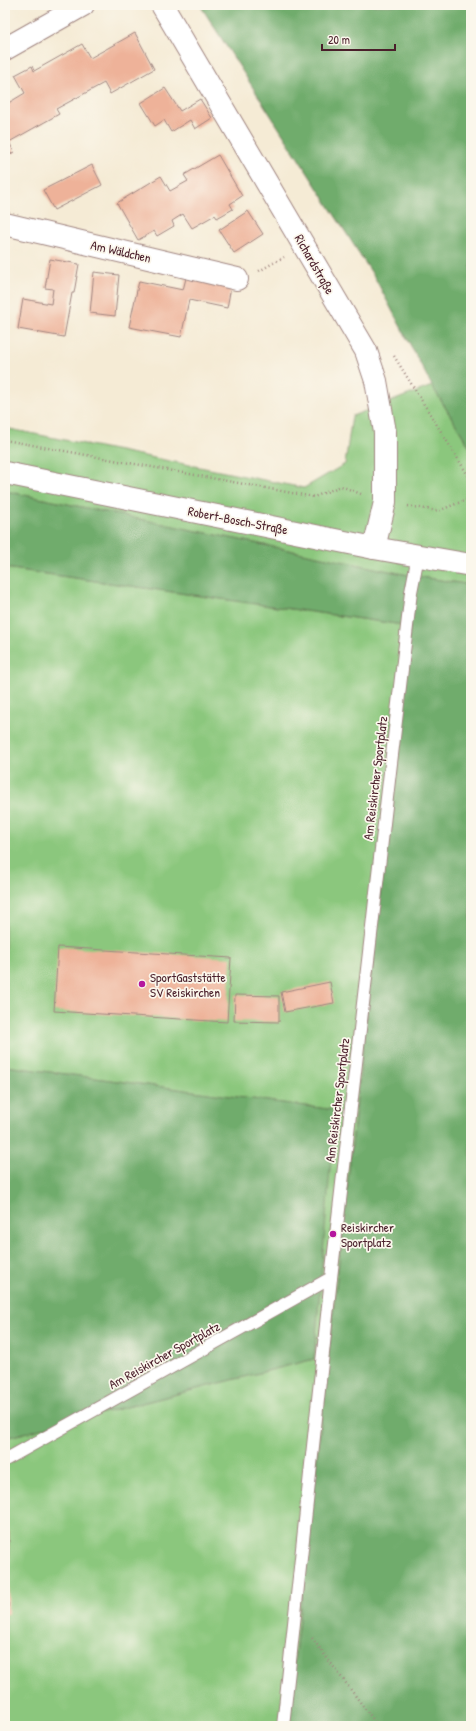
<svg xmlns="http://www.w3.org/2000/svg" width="476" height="1731" font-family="'Patrick Hand',sans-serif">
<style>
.green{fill:#8bc77d;stroke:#6a7354}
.forest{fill:#70ac6c;stroke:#5d664c}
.building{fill:#eeb299}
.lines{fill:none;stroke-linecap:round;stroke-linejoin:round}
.lane-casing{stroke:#a08580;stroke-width:14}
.street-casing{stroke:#a08580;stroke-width:24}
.secondary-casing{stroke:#a08580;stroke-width:24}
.path{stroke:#a08580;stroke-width:2.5;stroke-dasharray:1 3;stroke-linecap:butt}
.lane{stroke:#fff;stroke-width:12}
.street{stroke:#fff;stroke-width:22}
.secondary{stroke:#fff;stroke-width:22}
.poi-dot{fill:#b5179e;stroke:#fbf7ec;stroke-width:1.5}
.labels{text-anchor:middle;stroke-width:3.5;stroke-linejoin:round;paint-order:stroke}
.street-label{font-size:13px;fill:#4a1f2b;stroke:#fbf7ec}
.poi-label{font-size:13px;fill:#4a1f2b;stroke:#fbf7ec;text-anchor:start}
</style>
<rect width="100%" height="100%" fill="#fbf7ec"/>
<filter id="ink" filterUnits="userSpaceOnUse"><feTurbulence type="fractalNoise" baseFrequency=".025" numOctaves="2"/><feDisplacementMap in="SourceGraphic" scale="8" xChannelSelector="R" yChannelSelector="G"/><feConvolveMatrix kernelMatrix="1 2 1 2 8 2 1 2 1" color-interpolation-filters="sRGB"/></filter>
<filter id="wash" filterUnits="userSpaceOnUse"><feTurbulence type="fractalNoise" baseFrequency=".012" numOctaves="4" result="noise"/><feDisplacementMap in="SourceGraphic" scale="16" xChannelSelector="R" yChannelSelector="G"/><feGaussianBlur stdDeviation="0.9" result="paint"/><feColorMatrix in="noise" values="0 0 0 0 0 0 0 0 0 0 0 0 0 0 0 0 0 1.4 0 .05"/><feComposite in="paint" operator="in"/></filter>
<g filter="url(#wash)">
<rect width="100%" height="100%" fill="#f5ebd5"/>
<g class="green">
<path d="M432 386 471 449V585L403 574 5 491V428L304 488 345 464 352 416Z"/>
<path d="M5 568 410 626 287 1726H5V1438L314 1359 334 1110 5 1066Z"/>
</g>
<g class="forest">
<path d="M200 5H468L471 16V449L432 386 375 278Z"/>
<path d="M5 491 403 574 471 585V1726H287L410 626 5 568Z"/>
<path d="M5 1066 335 1110 314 1359 5 1438Z"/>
</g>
<g id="blocks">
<g class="building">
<path d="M135 33 154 69 110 94 104 83 56 109 59 114 9 142 14 152 5 157V105L25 93 15 75 32 66 34 71 82 44 90 58Z"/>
<path d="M165 88 180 111 200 99 212 118 195 129 190 120 171 132 164 120 155 126 141 103Z"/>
<path d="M218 155 242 196 230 204 233 209 217 218 215 215 192 228 183 214 172 221 174 226 157 236 154 231 138 240 117 203 161 176 170 191 188 181 184 175Z"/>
<path d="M92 165 102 185 54 210 43 190Z"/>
<path d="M248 211 263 234 234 253 219 230Z"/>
<path d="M50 259 79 264 74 293H72L64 337 18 329 23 299 51 304 53 289 45 288Z"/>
<path d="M94 272 119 275 115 316 90 313Z"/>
<path d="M186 278 231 287 227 308 189 300 181 337 129 327 139 281 183 290Z"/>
<path d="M58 947 231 958 227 1022 54 1011Z"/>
<path d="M330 982 334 1003 285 1012 281 992Z"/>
<path d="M235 995 279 996V1022L234 1021Z"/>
<path d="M5 1531H9L8 1614H5Z"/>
</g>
</g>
</g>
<g filter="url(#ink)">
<use href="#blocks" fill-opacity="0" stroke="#a08580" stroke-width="1"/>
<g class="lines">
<defs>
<g id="lane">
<path d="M5 1460 331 1278 411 592 418 556"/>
<path d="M283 1726 331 1278"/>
</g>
<g id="street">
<path d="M162 5 366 351 376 381 385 432V502L374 548"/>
<path d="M5 49 83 5"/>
<path d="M5 224 237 279"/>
</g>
<path id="secondary" d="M5 473 374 548 471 565"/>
</defs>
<use href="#lane" class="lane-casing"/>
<use href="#street" class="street-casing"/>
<use href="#secondary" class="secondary-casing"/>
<g class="path">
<path d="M259 271 284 257"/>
<path d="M394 356 471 480"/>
<path d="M5 440 314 497 341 486 361 494"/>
<path d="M408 506 438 511 471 498"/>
<path d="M312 1638 378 1726"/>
</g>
<use href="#lane" class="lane"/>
<use href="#street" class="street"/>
<use href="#secondary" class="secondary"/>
</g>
</g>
<g class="poi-dot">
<circle cx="142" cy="984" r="4"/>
<circle cx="333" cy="1234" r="4"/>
</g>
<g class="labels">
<g class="street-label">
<text transform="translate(121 251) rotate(13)" y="5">Am Wäldchen</text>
<text transform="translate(315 264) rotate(60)" y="5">Richardstraße</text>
<text transform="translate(238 520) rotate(11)" y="5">Robert-Bosch-Straße</text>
<text transform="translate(375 778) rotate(-83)" y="5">Am Reiskircher Sportplatz</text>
<text transform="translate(337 1100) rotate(-83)" y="5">Am Reiskircher Sportplatz</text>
<text transform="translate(164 1355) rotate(-29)" y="5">Am Reiskircher Sportplatz</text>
</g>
<g class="poi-label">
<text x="150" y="982">SportGaststätte<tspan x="150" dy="15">SV Reiskirchen</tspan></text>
<text x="341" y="1232">Reiskircher<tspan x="341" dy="15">Sportplatz</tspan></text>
</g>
</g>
<rect width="476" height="1731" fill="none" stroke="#fbf7ec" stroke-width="20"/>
<path d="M322 44v6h73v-6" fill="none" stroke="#4a1f2b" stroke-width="2"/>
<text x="328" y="44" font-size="12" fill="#4a1f2b" stroke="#fbf7ec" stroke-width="3" paint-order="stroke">20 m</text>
</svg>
